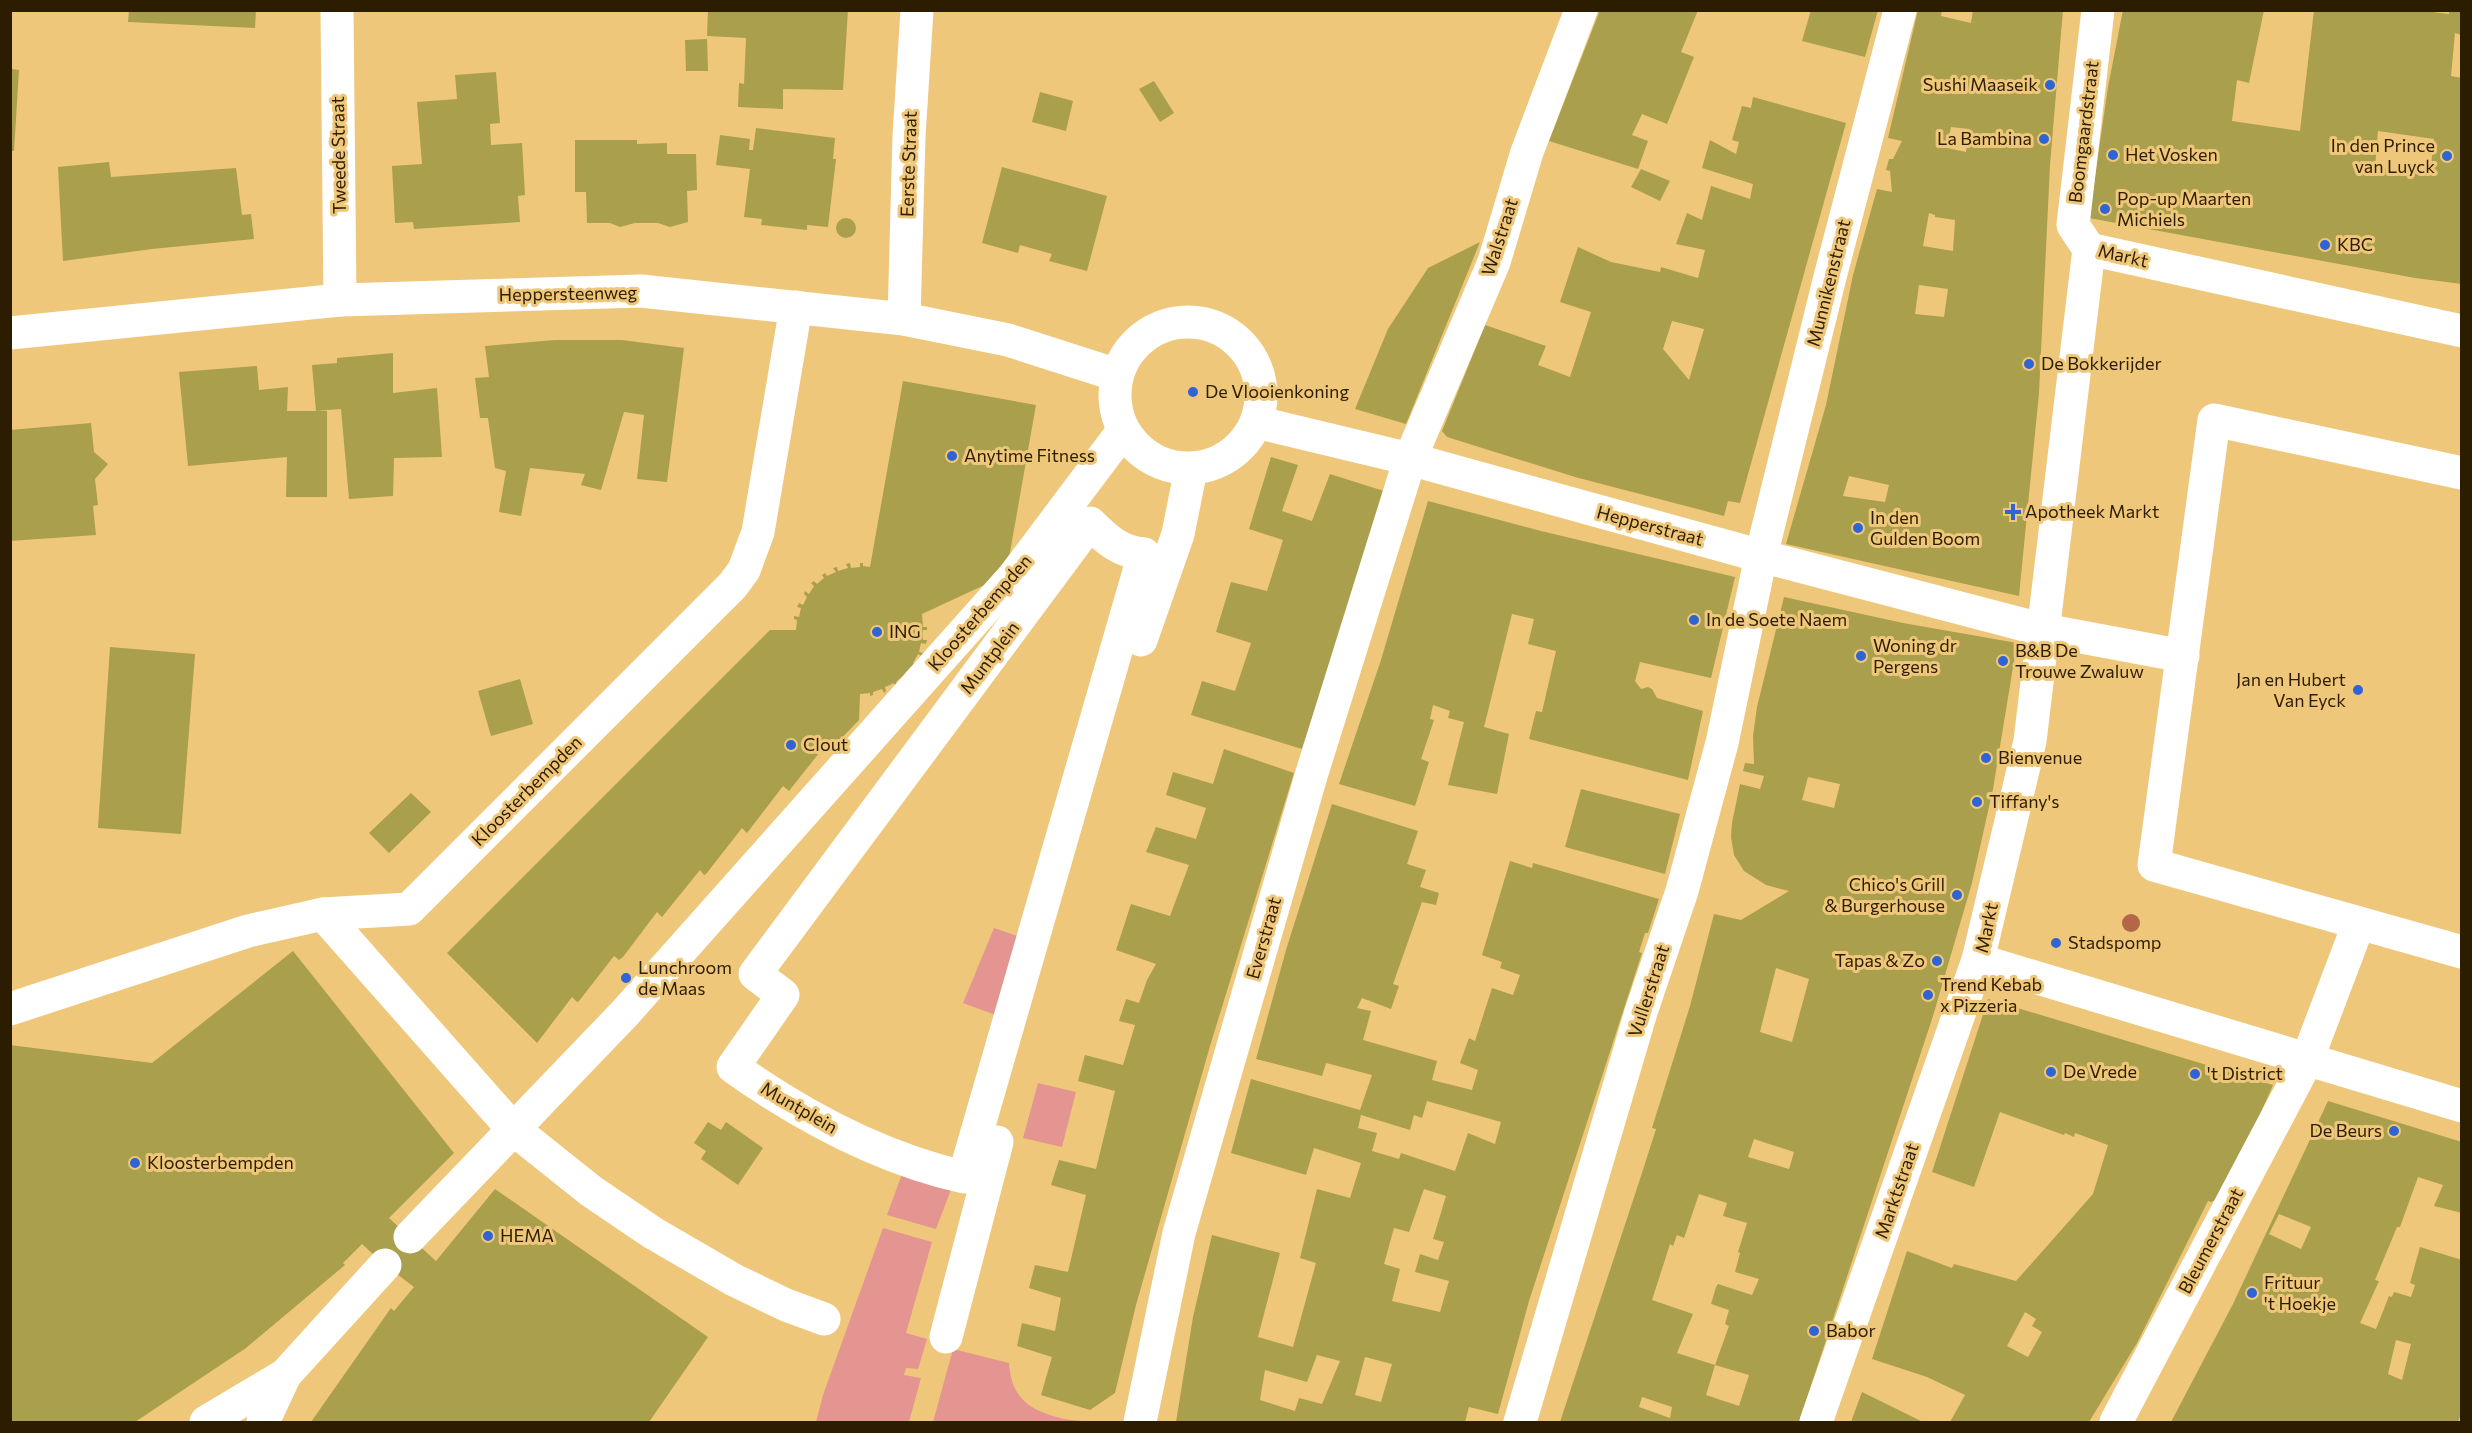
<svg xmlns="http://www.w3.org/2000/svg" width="2472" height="1433" font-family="Commissioner,sans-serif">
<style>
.green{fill:#e49592}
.building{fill:#aa9f4c;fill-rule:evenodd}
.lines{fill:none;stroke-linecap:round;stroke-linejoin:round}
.minor{stroke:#fff;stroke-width:33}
.tree{fill:#b46649}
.poi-dot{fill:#2e64d3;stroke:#efc77a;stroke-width:2}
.labels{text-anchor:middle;stroke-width:6;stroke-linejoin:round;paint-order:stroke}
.poi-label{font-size:18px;fill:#2d1d00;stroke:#efc77a;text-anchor:start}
.street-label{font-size:18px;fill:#2d1d00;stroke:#efc77a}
</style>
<rect width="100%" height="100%" fill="#efc77a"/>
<g class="green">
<path d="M994 928 1032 941 1009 1020 963 1003Z"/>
<path d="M1038 1083 1076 1092 1062 1147 1023 1138Z"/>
<path d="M906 1163 955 1179 936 1229 887 1215Z"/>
<path d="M883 1228 932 1242 906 1333 927 1339 918 1369 906 1368 904 1375 921 1378 909 1422H816L823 1395Z"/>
<path d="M953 1349 1009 1363C1010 1375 1012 1385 1019 1395 1034 1417 1077 1423 1101 1421L1102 1422H933Z"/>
</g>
<g class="building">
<path d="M129 10H256L255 28 128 22Z"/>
<path d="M708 10H848L843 90 783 89V109L738 107 739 83 744 84 746 38 707 36Z"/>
<path d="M1600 10H1698L1681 52 1694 57 1667 124 1642 114 1632 135 1648 141 1638 169 1549 141Z"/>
<path d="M1811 10H1878L1865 57 1802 41Z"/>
<path d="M1918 10H1942L1941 16 1971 23 1973 10H2063L2050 165 2039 393 2019 596 1786 544 1826 405 1853 275 1877 189 1892 192 1890 171 1886 170 1889 159H1893L1902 141 1888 138ZM1951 127 1969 129 1966 152 1947 148ZM1929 213 1935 215V217L1955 220 1953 251 1923 246ZM1919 285 1948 289 1944 317 1915 314ZM1849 476 1889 485 1885 502 1843 496Z"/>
<path d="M2123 10H2264L2249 83 2237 80 2232 121 2300 131 2314 10H2433V12L2449 14V10H2462V35L2455 33 2451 76 2462 78V284L2415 278 2089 218 2108 87ZM2378 131 2434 139 2430 173 2375 168Z"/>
<path d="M707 39 708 71H686L685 40Z"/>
<path d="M12 69 19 70 14 151H10Z"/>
<path d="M496 72 500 123 490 124 491 145 522 143 525 195 518 196 520 222 414 229 413 222 395 223 392 166 422 164 417 102 457 99 455 75Z"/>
<path d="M1154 81 1174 113 1160 122 1139 89Z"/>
<path d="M1040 92 1073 101 1066 131 1032 122Z"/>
<path d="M1753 97 1846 123 1740 503 1728 501 1724 516 1575 477 1447 437 1442 431 1485 325 1546 346 1538 365 1570 377 1591 312 1560 302 1578 247 1611 262 1660 272 1661 267 1698 278 1705 250 1676 244 1687 213 1702 220 1711 186 1750 199 1753 184 1702 168 1710 140 1736 154 1739 142 1732 140 1742 106 1751 108ZM1672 321 1704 329 1689 380 1663 349Z"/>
<path d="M756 128 835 138 833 159H836L828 227 807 225V230L761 225 762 219 744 217 750 169 716 165 720 135 750 139 749 150H753Z"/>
<path d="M575 140H637V144L667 143V154H696L697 190 687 191 688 222 670 227 658 223H635L620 227 610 223H587L586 192H575Z"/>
<path d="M109 162 111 177 236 168 242 215 251 214 254 239 152 249 63 261 58 167Z"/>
<path d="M1002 167 1107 196 1087 271 1049 261 1052 254 1020 245 1018 253 982 243Z"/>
<path d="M1641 169 1670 181 1660 201 1631 187Z"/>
<circle cx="846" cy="228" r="10"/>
<path d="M1480 242 1406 424 1355 409 1388 329 1428 268Z"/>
<path d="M555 340H622L684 348 667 482 637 479 644 415 624 412 601 490 581 485 585 474 530 468 521 516 499 512 506 471 495 468 488 418H480L475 378 489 377 485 346Z"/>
<path d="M393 353V393L437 388 442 457 394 458 393 496 349 499 341 409 316 411 312 365 337 363V358Z"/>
<path d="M257 366 259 390 288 387 287 411H327V497H286L287 457 188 466 179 372Z"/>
<path d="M903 381 1036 405 1006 575 922 614 923 627H927V630H923V640H927L926 644 921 643 919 652 923 653 922 656 918 654 913 663 917 665 912 666 905 673 909 676 904 675 896 682 899 685 896 687 894 683 885 687 886 691 884 693 882 689 873 692V695L870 696V693L860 694 859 720 832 748 827 743 789 791 783 786 747 833 742 828 706 874 704 875 700 870 662 917 657 912 623 957 619 960 614 956 579 1001 577 1002 572 997 537 1043 447 953 770 630H796L797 620 794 619V616L799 617 801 608 797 607 799 603 803 605 807 597 804 594 805 591 809 594 814 586 811 583 814 581 817 584 824 578 822 575 825 573 827 576 836 572 833 568 837 567 838 571 848 568 846 564 850 563 851 568 860 567V563H863V566L870 567Z"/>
<path d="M91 423 94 452 108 464 95 479 98 505 93 506 96 535 10 541V430Z"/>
<path d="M1271 457 1298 465 1282 511 1312 521 1330 474 1387 492 1302 749 1191 715 1202 681 1235 691 1251 643 1216 632 1231 582 1267 591 1283 540 1249 529Z"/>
<path d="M1428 501 1541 531 1735 577 1711 678 1640 662 1635 681 1641 689 1648 687 1652 689 1657 698 1703 711 1688 780 1529 739 1536 711 1542 712 1556 651 1528 644 1534 619 1512 614 1484 727 1509 734 1497 794 1448 785 1464 722 1448 718 1450 711 1433 705 1430 719 1434 720 1421 759 1429 762 1415 806 1339 784 1381 660Z"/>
<path d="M1784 597 1903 623 2017 643 1993 789 1972 883 1933 1016 1799 1422H1560L1641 1176 1656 1129 1652 1128 1690 1006 1714 914 1741 920 1789 891 1766 885 1744 871 1734 855 1731 837 1732 823 1740 784 1760 789 1764 776 1743 771 1745 763 1754 764 1753 736 1757 707ZM1808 777 1840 784 1834 808 1802 800ZM1776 968 1809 979 1792 1042 1760 1032ZM1754 1139 1794 1152 1789 1169 1748 1157ZM1699 1194 1727 1203 1723 1216 1747 1223 1738 1252 1740 1253 1735 1272 1759 1279 1752 1295 1718 1284 1716 1287 1711 1304 1729 1310 1725 1324 1729 1326 1715 1365 1677 1353 1693 1314 1652 1300 1670 1244 1673 1246 1677 1235 1684 1238ZM1715 1365 1749 1375 1739 1406 1706 1395ZM1642 1397 1672 1407 1670 1418 1639 1407Z"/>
<path d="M110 647 195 654 181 834 98 828Z"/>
<path d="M520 679 533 724 491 736 478 691Z"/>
<path d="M1224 749 1294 773 1210 1046 1136 1305 1115 1393 1090 1410 1041 1395 1052 1357 1017 1346 1022 1323 1055 1331 1061 1298 1029 1288 1035 1265 1068 1272 1086 1195 1051 1185 1059 1160 1096 1169 1115 1091 1078 1081 1085 1055 1123 1065 1135 1025 1119 1021 1126 999 1139 1003 1147 980 1156 964 1116 950 1131 904 1170 916 1189 865 1146 852 1156 827 1196 839 1206 808 1166 795 1173 772 1213 784Z"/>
<path d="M1581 789 1680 814 1665 874 1565 847Z"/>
<path d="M411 793 431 812 389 853 369 833Z"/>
<path d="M1332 804 1418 831 1407 864 1426 870 1420 887 1439 893 1436 905 1422 902 1393 984 1399 986 1391 1009 1362 998 1357 1008 1371 1011 1363 1040 1437 1061 1432 1080 1472 1090 1478 1070 1460 1063 1469 1038 1475 1041 1492 988 1513 995 1520 975 1500 968 1502 962 1482 955 1510 861 1532 868 1533 863 1659 899 1648 933H1645L1639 952 1642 953 1529 1301 1498 1414 1469 1407 1465 1422H1176L1193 1317 1212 1235 1280 1253 1258 1337 1293 1347 1316 1263 1300 1258 1317 1189 1350 1198 1361 1163 1314 1148 1306 1175 1231 1153 1251 1079 1360 1110 1372 1075 1326 1063 1322 1076 1256 1059 1286 950ZM1427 1101 1501 1122 1495 1144 1468 1133 1455 1171 1401 1153 1399 1159 1372 1151 1377 1133 1358 1128 1361 1115 1410 1130 1414 1115 1422 1118ZM1424 1189 1446 1196 1433 1239 1444 1242 1438 1260 1420 1254 1415 1272 1449 1281 1440 1312 1392 1301 1400 1269 1384 1264 1394 1228 1409 1232ZM1317 1355 1340 1361 1322 1404 1299 1398 1295 1411 1260 1400 1265 1370 1307 1382ZM1365 1357 1392 1364 1381 1402 1355 1395Z"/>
<path d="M293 951 454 1153 389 1218 436 1261 495 1189 708 1337 649 1422H311L391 1308 394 1311 414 1287 385 1265 362 1244 343 1263 345 1265 246 1348 135 1422H10V1045L152 1063Z"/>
<path d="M1988 999 2273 1085 2223 1198 2211 1202 2208 1201 2137 1343 2089 1422H1950L1965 1395 1927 1377 1872 1359 1907 1251 1952 1268 1954 1264 2016 1281 2093 1194 2108 1145 2075 1133 2074 1137 2065 1133 2064 1135 2000 1112 1974 1187 1932 1172ZM2025 1312 2036 1319 2032 1326 2042 1332 2028 1357 2007 1346Z"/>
<path d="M2328 1101 2462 1142V1213L2434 1206 2443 1185 2418 1177 2400 1227H2397L2375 1280 2379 1281 2360 1323 2376 1329 2389 1296 2392 1297 2394 1292 2411 1297 2415 1285 2410 1283 2420 1247 2462 1260V1411L2458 1422H2171L2233 1304ZM2279 1214 2311 1227 2301 1249 2269 1234ZM2396 1340 2411 1344 2402 1380 2388 1374Z"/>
<path d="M708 1122 721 1130 726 1122 763 1148 738 1185 701 1159 706 1151 694 1143Z"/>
<path d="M1862 1392 1923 1422H1851Z"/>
</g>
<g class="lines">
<g class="minor">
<path d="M337 10 340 300"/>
<path d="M2089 249 2462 331"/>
<path d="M2089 249 2073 225 2098 10"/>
<path d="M904 319 909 136 917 10"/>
<circle cx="1188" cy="395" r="73"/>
<path d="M10 333 340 300 641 291 904 319 1008 340 1117 375"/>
<path d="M1256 422 1410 459 1761 556 2044 630 2183 656"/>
<path d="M2462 473 2214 420 2154 865 2462 952"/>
<path d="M1090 523C1107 540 1120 552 1144 554L964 1177C880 1158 802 1116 733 1067L783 995 755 974Z"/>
<path d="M1141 640 1178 534 1191 469"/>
<path d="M323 914 512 1128 591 1191 653 1233 734 1280 786 1305 824 1319"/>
<path d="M1978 960 2462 1106"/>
<path d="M10 1009 248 931 323 914 409 909 733 585 744 570 758 532 796 307"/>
<path d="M410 1237 625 1013 1014 576 1123 431"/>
<path d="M946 1337 997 1142"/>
<path d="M206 1422 285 1375"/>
<path d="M263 1422 285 1375 385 1265"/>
<path d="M1140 1422 1179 1233 1311 776 1410 459 1494 262 1527 152 1581 10"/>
<path d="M1520 1422 1641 1012 1682 891 1722 743 1761 556 1830 277 1900 10"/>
<path d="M1816 1422 1978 960 2030 741 2089 249"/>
<path d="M2116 1422 2307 1060 2359 923"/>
</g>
</g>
<circle class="tree" cx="2131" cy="923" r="9"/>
<g class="poi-dot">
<circle cx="2050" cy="85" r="6"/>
<circle cx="2044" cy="139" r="6"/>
<circle cx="2113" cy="155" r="6"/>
<circle cx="2447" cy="156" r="6"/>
<circle cx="2105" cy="209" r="6"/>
<circle cx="2325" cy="245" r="6"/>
<circle cx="2029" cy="364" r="6"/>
<circle cx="1193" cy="392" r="6"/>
<circle cx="952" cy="456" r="6"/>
<path d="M2010 503h6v6h6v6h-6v6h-6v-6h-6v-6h6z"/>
<circle cx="1858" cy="528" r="6"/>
<circle cx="1694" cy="620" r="6"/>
<circle cx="877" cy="632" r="6"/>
<circle cx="1861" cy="656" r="6"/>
<circle cx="2003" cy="661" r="6"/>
<circle cx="2358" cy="690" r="6"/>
<circle cx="791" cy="745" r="6"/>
<circle cx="1986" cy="758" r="6"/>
<circle cx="1977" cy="802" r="6"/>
<circle cx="1957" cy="895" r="6"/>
<circle cx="2056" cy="943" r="6"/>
<circle cx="1937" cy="961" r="6"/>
<circle cx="626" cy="978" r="6"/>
<circle cx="1928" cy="995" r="6"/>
<circle cx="2051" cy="1072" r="6"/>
<circle cx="2195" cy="1074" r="6"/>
<circle cx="2394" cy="1131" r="6"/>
<circle cx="135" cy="1163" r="6"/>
<circle cx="488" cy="1236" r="6"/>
<circle cx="2252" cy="1293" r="6"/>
<circle cx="1814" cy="1331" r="6"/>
</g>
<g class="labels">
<g class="poi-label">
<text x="2038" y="91" text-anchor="end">Sushi Maaseik</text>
<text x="2032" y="145" text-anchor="end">La Bambina</text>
<text x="2435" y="152" text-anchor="end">In den Prince<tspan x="2435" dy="21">van Luyck</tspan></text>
<text x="2125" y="161">Het Vosken</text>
<text x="2117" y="205">Pop-up Maarten<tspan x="2117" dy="21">Michiels</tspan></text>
<text x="2337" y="251">KBC</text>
<text x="2041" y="370">De Bokkerijder</text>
<text x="1205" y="398">De Vlooienkoning</text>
<text x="964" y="462">Anytime Fitness</text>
<text x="2025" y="518">Apotheek Markt</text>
<text x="1870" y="524">In den<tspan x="1870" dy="21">Gulden Boom</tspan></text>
<text x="1706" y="626">In de Soete Naem</text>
<text x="889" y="638">ING</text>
<text x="1873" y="652">Woning dr<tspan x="1873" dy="21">Pergens</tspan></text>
<text x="2015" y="657">B&amp;B De<tspan x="2015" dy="21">Trouwe Zwaluw</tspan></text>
<text x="2346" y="686" text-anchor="end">Jan en Hubert<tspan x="2346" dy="21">Van Eyck</tspan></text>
<text x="803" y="751">Clout</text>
<text x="1998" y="764">Bienvenue</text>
<text x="1989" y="808">Tiffany's</text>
<text x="1945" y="891" text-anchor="end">Chico's Grill<tspan x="1945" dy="21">&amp; Burgerhouse</tspan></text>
<text x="2068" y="949">Stadspomp</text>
<text x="1925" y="967" text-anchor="end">Tapas &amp; Zo</text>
<text x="638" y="974">Lunchroom<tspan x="638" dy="21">de Maas</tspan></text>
<text x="1940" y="991">Trend Kebab<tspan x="1940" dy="21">x Pizzeria</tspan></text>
<text x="2063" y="1078">De Vrede</text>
<text x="2207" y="1080">'t District</text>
<text x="2382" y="1137" text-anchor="end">De Beurs</text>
<text x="147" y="1169">Kloosterbempden</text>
<text x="500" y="1242">HEMA</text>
<text x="2264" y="1289">Frituur<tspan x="2264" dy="21">'t Hoekje</tspan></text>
<text x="1826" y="1337">Babor</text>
</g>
<g class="street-label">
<text transform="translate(2084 132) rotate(-83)" y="6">Boomgaardstraat</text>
<text transform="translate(339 155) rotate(-91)" y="6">Tweede Straat</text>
<text transform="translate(909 164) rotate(-88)" y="6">Eerste Straat</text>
<text transform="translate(1500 237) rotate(-72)" y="6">Walstraat</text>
<text transform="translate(2123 256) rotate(13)" y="6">Markt</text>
<text transform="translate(1829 283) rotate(-76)" y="6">Munnikenstraat</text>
<text transform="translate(568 294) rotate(-1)" y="6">Heppersteenweg</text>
<text transform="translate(1650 526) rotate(15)" y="6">Hepperstraat</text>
<text transform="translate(980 613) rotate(-49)" y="6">Kloosterbempden</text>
<text transform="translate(990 658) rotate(-53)" y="6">Muntplein</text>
<text transform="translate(527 791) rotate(-45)" y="6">Kloosterbempden</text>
<text transform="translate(1987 928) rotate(-78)" y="6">Markt</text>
<text transform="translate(1264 938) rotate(-74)" y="6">Everstraat</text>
<text transform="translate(1649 991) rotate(-72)" y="6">Vullerstraat</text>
<text transform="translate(799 1108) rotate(30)" y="6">Muntplein</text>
<text transform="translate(1897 1191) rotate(-71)" y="6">Marktstraat</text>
<text transform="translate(2211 1241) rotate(-62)" y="6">Bleumerstraat</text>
</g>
</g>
<rect width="2472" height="1433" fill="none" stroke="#2d1d00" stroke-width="24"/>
</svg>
